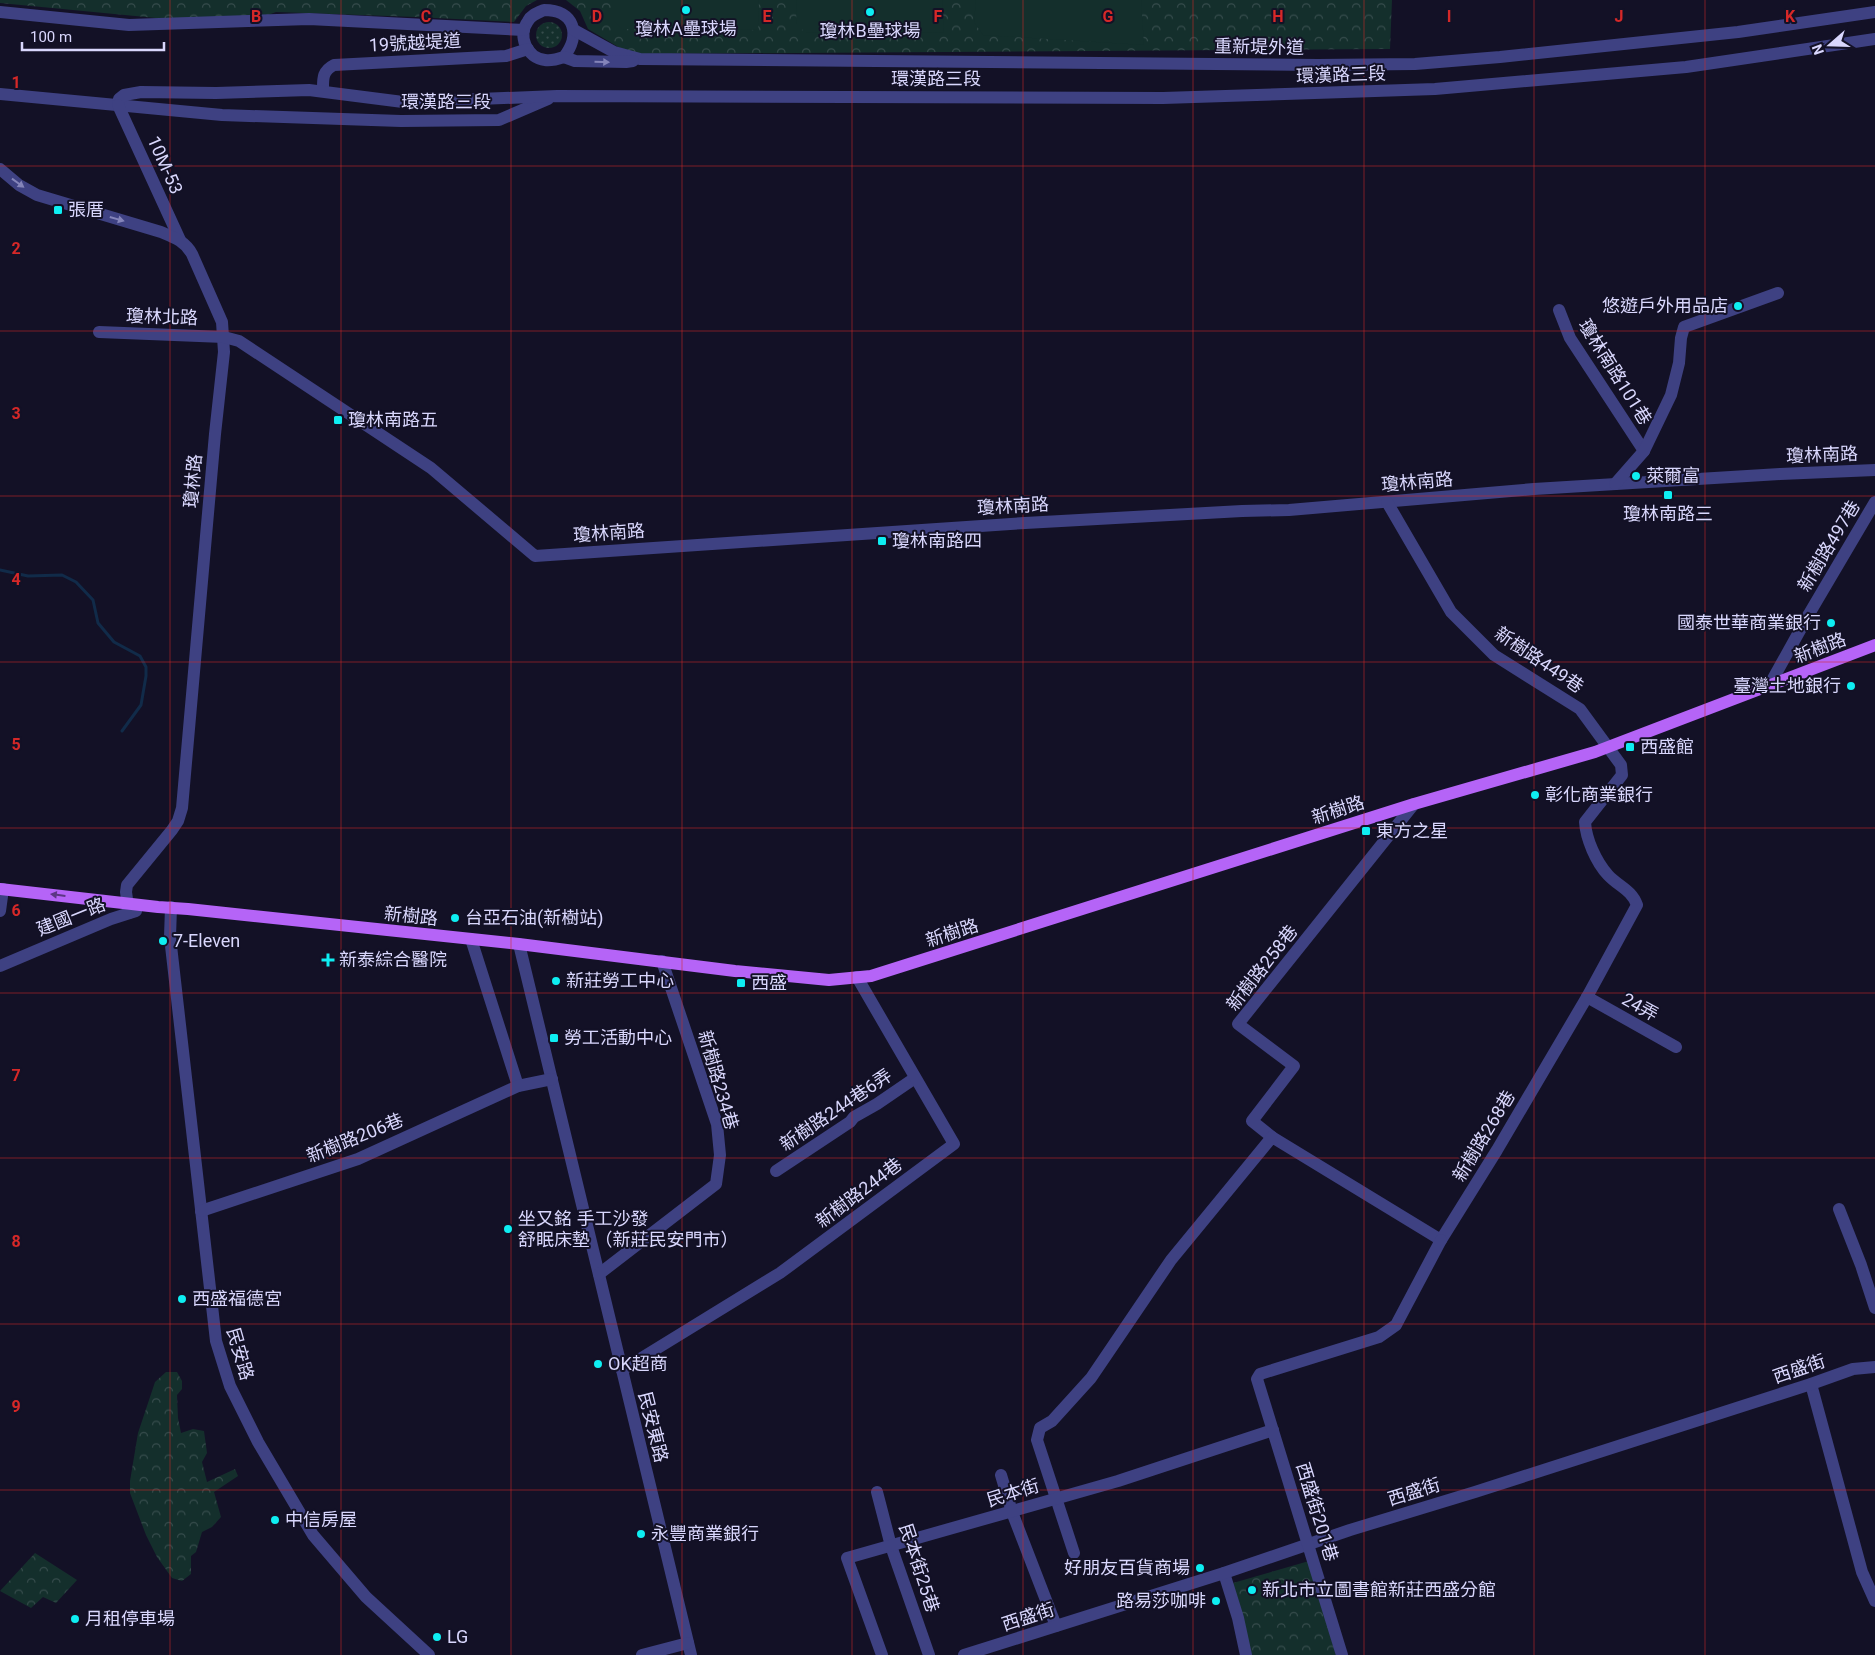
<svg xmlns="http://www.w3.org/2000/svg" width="1875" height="1655" font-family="Roboto,'Noto Sans TC',sans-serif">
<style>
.grass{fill:url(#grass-dots)}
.forest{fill:url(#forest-crowns)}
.pitch{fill:#142f2c}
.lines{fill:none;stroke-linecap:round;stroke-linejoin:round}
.stream{stroke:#112b49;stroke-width:3}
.minor{stroke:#3e4182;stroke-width:12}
.major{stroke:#b564f7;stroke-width:12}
.oneway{fill:#8484b9}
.oneway2{fill:#5c3684}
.grid{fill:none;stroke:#d62828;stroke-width:1;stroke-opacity:0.55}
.poi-dot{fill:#0eeef2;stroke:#131126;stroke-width:2}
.labels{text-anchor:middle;stroke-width:4;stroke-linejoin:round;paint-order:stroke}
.poi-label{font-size:18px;fill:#d9d7fd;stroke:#131126;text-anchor:start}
.street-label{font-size:18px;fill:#d9d7fd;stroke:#131126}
.grid-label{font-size:16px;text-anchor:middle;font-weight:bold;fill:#d62828;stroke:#131126;stroke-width:4;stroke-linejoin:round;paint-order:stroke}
</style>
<defs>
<pattern id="grass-dots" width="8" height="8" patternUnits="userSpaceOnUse" patternTransform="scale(1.25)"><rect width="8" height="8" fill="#142f2c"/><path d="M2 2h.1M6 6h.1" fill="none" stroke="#364c4c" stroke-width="1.8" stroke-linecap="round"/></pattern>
<pattern id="forest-crowns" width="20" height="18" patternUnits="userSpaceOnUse" patternTransform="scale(1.25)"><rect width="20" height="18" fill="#142f2c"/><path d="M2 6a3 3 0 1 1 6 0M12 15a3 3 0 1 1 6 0" fill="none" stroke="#364c4c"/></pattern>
</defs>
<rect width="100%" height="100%" fill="#131126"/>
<circle class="grass" cx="549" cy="35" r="13"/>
<g class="forest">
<path d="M0 0H537L526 6 514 22 416 17 276 12 239 26 0 3Z"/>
<path d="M566 0H1392L1390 49 630 54 588 29 580 11Z"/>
<path d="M166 1372H177L182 1381V1389L177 1395 178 1418 181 1433 193 1429 204 1431 207 1453 202 1462 207 1482 235 1469 238 1476 214 1492 221 1517 212 1527 202 1532 196 1552 191 1556V1574L182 1581 172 1578 157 1557 146 1535 130 1493V1481L138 1433 155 1382Z"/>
<path d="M35 1553 77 1580 56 1603 43 1597 31 1608 0 1591Z"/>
<path d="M1309 1561 1336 1655H1250L1233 1583Z"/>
</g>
<g class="pitch">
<path d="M614 0H759L758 30 622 29 614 21Z"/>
<path d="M797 0H942L944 33 805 32 796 24Z"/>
<path d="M976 0H1141L1144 45 983 35 974 22Z"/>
</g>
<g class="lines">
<path class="stream" d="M0 570 28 576 62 575 76 582 93 600 98 623 114 642 140 656 146 667V676L141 705 122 731"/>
<g class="minor">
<path d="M544 10C575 10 581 35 564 57 558 59 551 61 545 60 527 58 517 36 528 21 531 15 537 13 544 10Z"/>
<path d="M0 12 129 25 309 19 524 30"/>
<path d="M574 30 614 52 640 59 1318 65 1415 64 1500 57 1738 32 1875 12"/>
<path d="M564 57 575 61 626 62 633 61"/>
<path d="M323 91C323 79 322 71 334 65L506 56 528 49"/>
<path d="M0 94 222 115 401 121 499 120 548 99"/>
<path d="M118 105 119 99 124 95 141 92 216 93 309 90 403 102 557 96 1163 98 1435 89 1686 67 1875 39"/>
<path d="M118 105 180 240"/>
<path d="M0 169 19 185 37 195 161 232C173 237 185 241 192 254L222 322 224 352 215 434 182 808 178 821 172 830 127 885 126 892 129 913"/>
<path d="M1559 310 1570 338 1644 451"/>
<path d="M99 332 224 337 239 341 431 468 535 556 1025 523 1242 511 1289 510 1534 489 1780 474 1875 470"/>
<path d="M1615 484 1644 451 1671 395 1679 363 1681 338 1684 327 1778 293"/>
<path d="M1769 686 1809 614 1875 502"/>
<path d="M171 907 170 937 216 1341 230 1386 258 1442 313 1535 366 1597 429 1655"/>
<path d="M0 911 3 889"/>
<path d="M471 939 518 1086"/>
<path d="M519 944 691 1655"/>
<path d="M0 966 111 919 136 911"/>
<path d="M1587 997 1676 1047"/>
<path d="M1272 1137 1252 1121 1294 1066 1238 1024 1414 804"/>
<path d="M776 1171 850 1122 854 1117 877 1104 915 1078"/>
<path d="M1839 1209 1861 1265 1875 1308"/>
<path d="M201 1211 358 1159 518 1086 552 1079"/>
<path d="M599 1274 716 1184 720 1155 717 1124 662 961"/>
<path d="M622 1370 780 1273 954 1144 857 977"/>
<path d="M1811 1384 1862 1572 1875 1601"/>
<path d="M1001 1475 1012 1512 1056 1626"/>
<path d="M877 1492 891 1546 929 1655"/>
<path d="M1074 1553 1037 1440 1040 1428 1052 1421 1091 1378 1171 1260 1272 1137 1441 1240 1497 1150 1587 997 1637 905C1632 890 1618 886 1608 875 1596 862 1586 839 1585 822L1622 775 1621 765 1580 709 1494 655 1451 612 1387 502"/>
<path d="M1224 1573 1238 1618 1246 1655"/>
<path d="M642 1655 688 1643"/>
<path d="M882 1655 847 1558 1118 1481 1273 1430"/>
<path d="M964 1655 1224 1573 1350 1530 1475 1492 1811 1384 1853 1369 1875 1367"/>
<path d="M1342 1655 1257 1379 1260 1374 1379 1337 1396 1325 1441 1240"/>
</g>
<path class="major" d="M0 889 158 907 188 909 519 944 735 971 829 980 871 976 1414 804 1595 752 1875 645"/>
</g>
<defs><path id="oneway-solid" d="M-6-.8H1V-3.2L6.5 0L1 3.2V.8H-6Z" transform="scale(1.25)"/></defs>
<g class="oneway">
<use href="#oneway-solid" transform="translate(602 62) rotate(2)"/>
<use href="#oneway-solid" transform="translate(18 183) rotate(36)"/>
<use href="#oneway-solid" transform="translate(117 219) rotate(16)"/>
</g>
<use class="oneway2" href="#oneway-solid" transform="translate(58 895) rotate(-173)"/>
<path class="grid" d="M170 0V1655M341 0V1655M511 0V1655M682 0V1655M852 0V1655M1023 0V1655M1193 0V1655M1364 0V1655M1534 0V1655M1705 0V1655M0 166H1875M0 331H1875M0 496H1875M0 662H1875M0 828H1875M0 993H1875M0 1158H1875M0 1324H1875M0 1490H1875"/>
<g class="poi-dot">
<circle cx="686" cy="10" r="5"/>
<circle cx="870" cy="12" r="5"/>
<rect x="53" y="205" width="10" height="10" rx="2.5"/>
<circle cx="1738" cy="306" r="5"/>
<rect x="333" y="415" width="10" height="10" rx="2.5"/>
<circle cx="1636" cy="476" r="5"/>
<rect x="1663" y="490" width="10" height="10" rx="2.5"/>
<rect x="877" y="536" width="10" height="10" rx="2.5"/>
<circle cx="1831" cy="623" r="5"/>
<circle cx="1851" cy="686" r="5"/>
<rect x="1625" y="742" width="10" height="10" rx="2.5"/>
<circle cx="1535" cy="795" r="5"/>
<rect x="1361" y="826" width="10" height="10" rx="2.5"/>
<circle cx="455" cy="918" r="5"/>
<circle cx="163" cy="941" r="5"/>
<path d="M325.5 952.5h5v5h5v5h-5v5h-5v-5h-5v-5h5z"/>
<circle cx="556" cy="981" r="5"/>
<rect x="736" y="978" width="10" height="10" rx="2.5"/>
<rect x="549" y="1033" width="10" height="10" rx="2.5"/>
<circle cx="508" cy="1229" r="5"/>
<circle cx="182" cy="1299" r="5"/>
<circle cx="598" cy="1364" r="5"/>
<circle cx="275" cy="1520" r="5"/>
<circle cx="641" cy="1534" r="5"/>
<circle cx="1200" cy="1568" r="5"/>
<circle cx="1252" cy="1590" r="5"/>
<circle cx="1216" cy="1601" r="5"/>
<circle cx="75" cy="1619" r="5"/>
<circle cx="437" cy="1637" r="5"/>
</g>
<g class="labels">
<g class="poi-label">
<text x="686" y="35" text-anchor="middle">瓊林A壘球場</text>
<text x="870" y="37" text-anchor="middle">瓊林B壘球場</text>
<text x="68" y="216">張厝</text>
<text x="1728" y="312" text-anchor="end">悠遊戶外用品店</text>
<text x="348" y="426">瓊林南路五</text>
<text x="1646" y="482">萊爾富</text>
<text x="1668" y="520" text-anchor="middle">瓊林南路三</text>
<text x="892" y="547">瓊林南路四</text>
<text x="1821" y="629" text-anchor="end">國泰世華商業銀行</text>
<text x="1841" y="692" text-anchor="end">臺灣土地銀行</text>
<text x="1640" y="753">西盛館</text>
<text x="1545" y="801">彰化商業銀行</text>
<text x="1376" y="837">東方之星</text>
<text x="465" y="924">台亞石油(新樹站)</text>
<text x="173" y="947">7-Eleven</text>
<text x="339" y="966">新泰綜合醫院</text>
<text x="566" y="987">新莊勞工中心</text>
<text x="751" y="989">西盛</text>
<text x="564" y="1044">勞工活動中心</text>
<text x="518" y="1225">坐又銘 手工沙發<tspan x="518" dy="21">舒眠床墊 （新莊民安門市）</tspan></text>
<text x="192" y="1305">西盛福德宮</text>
<text x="608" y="1370">OK超商</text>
<text x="285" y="1526">中信房屋</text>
<text x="651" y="1540">永豐商業銀行</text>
<text x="1190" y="1574" text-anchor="end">好朋友百貨商場</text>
<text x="1262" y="1596">新北市立圖書館新莊西盛分館</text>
<text x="1206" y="1607" text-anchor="end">路易莎咖啡</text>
<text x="85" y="1625">月租停車場</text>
<text x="447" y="1643">LG</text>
</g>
<g class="street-label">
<text transform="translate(415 43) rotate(-3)" y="6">19號越堤道</text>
<text transform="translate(1259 47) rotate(1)" y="6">重新堤外道</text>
<text transform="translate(1341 75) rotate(-2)" y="6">環漢路三段</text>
<text x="936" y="85">環漢路三段</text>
<text x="446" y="108">環漢路三段</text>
<text transform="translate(165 165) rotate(66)" y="6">10M-53</text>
<text transform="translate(162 317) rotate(2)" y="6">瓊林北路</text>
<text transform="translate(1615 372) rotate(58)" y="6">瓊林南路101巷</text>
<text transform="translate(1822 455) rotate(-2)" y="6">瓊林南路</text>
<text transform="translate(193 481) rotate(-85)" y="6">瓊林路</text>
<text transform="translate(1417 482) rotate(-5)" y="6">瓊林南路</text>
<text transform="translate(1013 506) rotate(-3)" y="6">瓊林南路</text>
<text transform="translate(609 533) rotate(-4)" y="6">瓊林南路</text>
<text transform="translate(1829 546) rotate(-59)" y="6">新樹路497巷</text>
<text transform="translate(1820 648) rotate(-21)" y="6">新樹路</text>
<text transform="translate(1539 660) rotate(34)" y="6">新樹路449巷</text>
<text transform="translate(1338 810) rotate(-18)" y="6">新樹路</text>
<text transform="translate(411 916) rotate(6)" y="6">新樹路</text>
<text transform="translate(71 917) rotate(-22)" y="6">建國一路</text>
<text transform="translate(952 933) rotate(-18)" y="6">新樹路</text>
<text transform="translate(1262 968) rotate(-52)" y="6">新樹路258巷</text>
<text transform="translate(1640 1007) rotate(29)" y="6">24弄</text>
<text transform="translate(718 1080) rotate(74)" y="6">新樹路234巷</text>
<text transform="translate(836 1110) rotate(-34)" y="6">新樹路244巷6弄</text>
<text transform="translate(1484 1136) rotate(-59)" y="6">新樹路268巷</text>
<text transform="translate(355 1138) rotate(-22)" y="6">新樹路206巷</text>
<text transform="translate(859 1193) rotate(-37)" y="6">新樹路244巷</text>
<text transform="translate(240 1354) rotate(74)" y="6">民安路</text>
<text transform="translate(1799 1369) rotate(-19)" y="6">西盛街</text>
<text transform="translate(653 1427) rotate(76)" y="6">民安東路</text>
<text transform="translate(1414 1492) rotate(-17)" y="6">西盛街</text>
<text transform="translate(1013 1493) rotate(-17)" y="6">民本街</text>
<text transform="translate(1317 1512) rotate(73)" y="6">西盛街201巷</text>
<text transform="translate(919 1568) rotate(72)" y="6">民本街25巷</text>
<text transform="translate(1028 1617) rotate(-18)" y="6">西盛街</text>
</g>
</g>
<g class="grid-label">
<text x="256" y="22">B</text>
<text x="426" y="22">C</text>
<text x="597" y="22">D</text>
<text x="767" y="22">E</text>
<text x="938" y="22">F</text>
<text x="1108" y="22">G</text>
<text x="1278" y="22">H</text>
<text x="1449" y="22">I</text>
<text x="1619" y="22">J</text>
<text x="1790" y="22">K</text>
<text x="16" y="88">1</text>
<text x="16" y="254">2</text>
<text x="16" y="419">3</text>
<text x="16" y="585">4</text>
<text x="16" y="750">5</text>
<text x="16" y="916">6</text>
<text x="16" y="1081">7</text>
<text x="16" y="1247">8</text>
<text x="16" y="1412">9</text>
</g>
<g transform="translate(1830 45) rotate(250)" stroke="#131126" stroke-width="4" paint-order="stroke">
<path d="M0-4L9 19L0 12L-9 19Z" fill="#d9d7fd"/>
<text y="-8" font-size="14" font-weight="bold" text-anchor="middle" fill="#d9d7fd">N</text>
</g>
<path d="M22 42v8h142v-8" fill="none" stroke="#d9d7fd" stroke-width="2.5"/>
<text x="30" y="42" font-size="15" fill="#d9d7fd" stroke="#131126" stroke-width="4" paint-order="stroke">100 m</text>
</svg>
